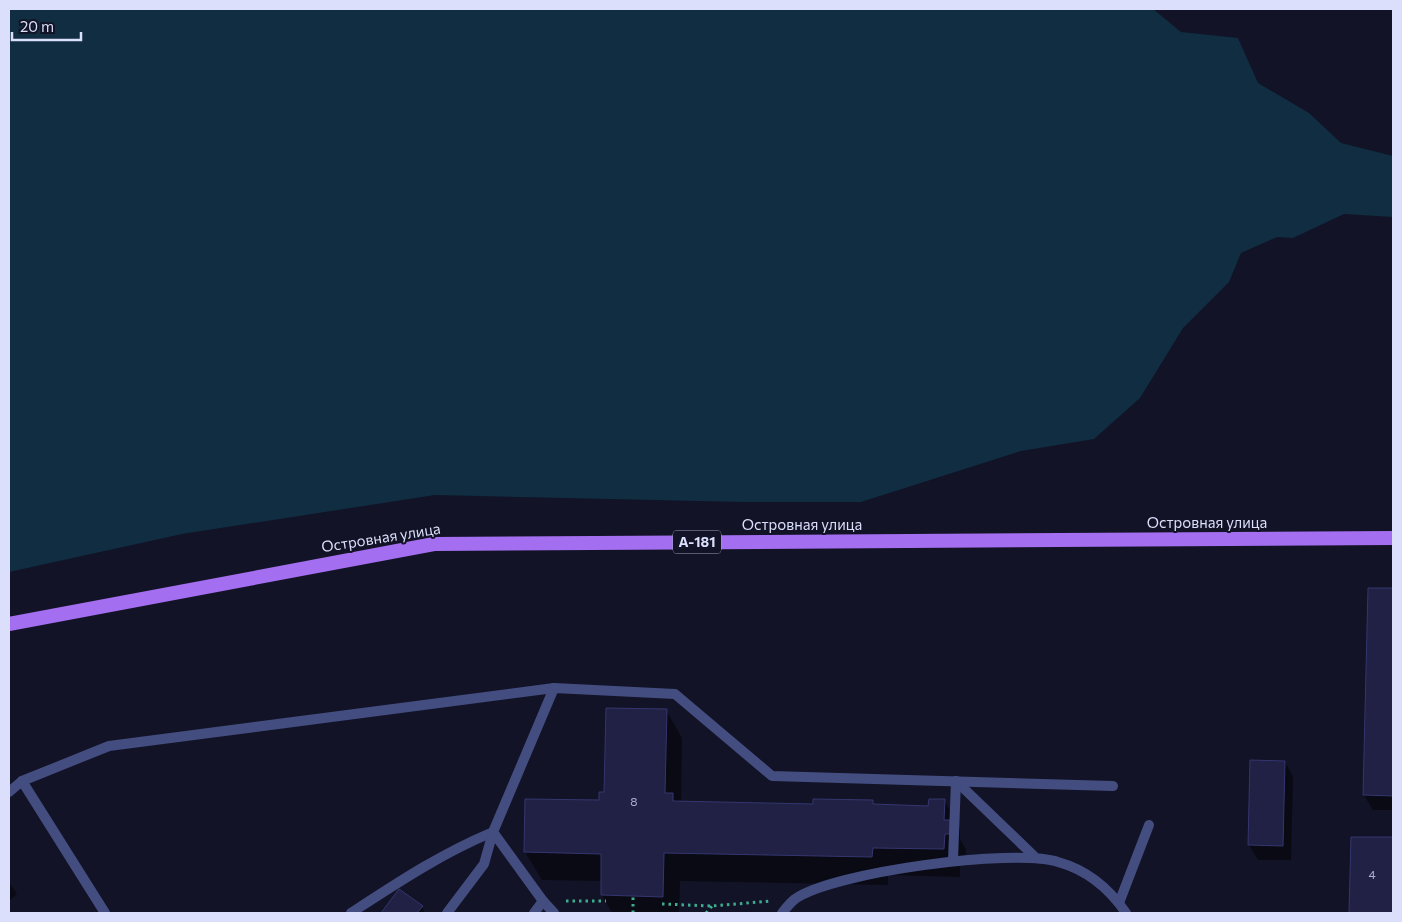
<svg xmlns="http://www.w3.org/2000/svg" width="1402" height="922" font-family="Commissioner,sans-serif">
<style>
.water{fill:#102d41}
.shadow{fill:#0007}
.building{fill:#202145;stroke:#35366f}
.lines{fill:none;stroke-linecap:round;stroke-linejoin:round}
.path{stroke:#3dad8f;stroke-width:3;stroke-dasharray:2.5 4;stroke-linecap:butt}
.service{stroke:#434d80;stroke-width:10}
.primary{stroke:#a36eef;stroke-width:14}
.labels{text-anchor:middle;stroke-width:4;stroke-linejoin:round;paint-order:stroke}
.number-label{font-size:12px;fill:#acb0ce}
.shield{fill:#121326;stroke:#9fa2bb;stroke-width:1}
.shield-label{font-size:14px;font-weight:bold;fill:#dbdffb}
.street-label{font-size:15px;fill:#dbdffb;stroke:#121326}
</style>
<rect width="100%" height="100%" fill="#121326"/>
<path class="water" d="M9 9H1153L1181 32 1238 38 1258 83 1309 113 1341 143 1393 156V217L1344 214 1293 238 1277 237 1241 253 1229 282 1183 328 1140 398 1094 439 1021 451 861 502H744L435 495 182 534 9 572Z"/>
<g class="shadow">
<path d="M1369 589H1393V810H1373L1364 795Z"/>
<path d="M666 710 682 738 681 802 814 805 873 801 875 806 930 807 944 800 960 828V839L966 849 965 862 960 861V877L888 875V885L680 881 679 913H612L602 895V881L542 880 525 852 527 800 600 802Z"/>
<path d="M1285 762 1293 777 1291 860H1258L1249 845Z"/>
<path d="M1352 838 1393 839V913H1350Z"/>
<path d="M9 882 17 894 9 901Z"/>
<path d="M399 891 422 907 425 913H383Z"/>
</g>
<g class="building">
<path d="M1368 588H1393V796L1363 795Z"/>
<path d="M606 708 667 709 665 793H673V801L813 804V799L873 800V804L928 806 929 799H945L944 820H950V834H945L944 849 873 848 872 857 664 853 663 897 601 895V854L524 852 525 799 599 800V792H604Z"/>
<path d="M1250 760 1285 761 1283 846 1248 845Z"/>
<path d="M1351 837H1393V913H1349Z"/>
<path d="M399 889 423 906 417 913H381Z"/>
</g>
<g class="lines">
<g class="path">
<path d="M566 901H606"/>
<path d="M662 904 712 906 771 901"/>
<path d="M633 913V896"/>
<path d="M706 913 712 906"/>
</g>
<g class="service">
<path d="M554 688 493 832 543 901 554 913"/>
<path d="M22 781 109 746 554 688 675 694 772 776 1113 786"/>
<path d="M956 781 1034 856"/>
<path d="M9 792 22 781 105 913"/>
<path d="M953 860 956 781"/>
<path d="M1119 903 1149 825"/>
<path d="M351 913C397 883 442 853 493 832"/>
<path d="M447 913 484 864 493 832"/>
<path d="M534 913 543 901"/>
<path d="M782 913C786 908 790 903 795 899 833 872 1013 848 1058 862 1087 870 1109 888 1126 913"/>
</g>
<path class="primary" d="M9 624 434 544 1393 538"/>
</g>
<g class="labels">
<g class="number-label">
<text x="634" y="806">8</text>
<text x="1372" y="879">4</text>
</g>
<rect class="shield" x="673" y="530.5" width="48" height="23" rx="4"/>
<g class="shield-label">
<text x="697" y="547">А-181</text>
</g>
<g class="street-label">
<text x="1207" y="528">Островная улица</text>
<text x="802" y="530">Островная улица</text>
<text transform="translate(381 538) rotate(-9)" y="5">Островная улица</text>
</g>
</g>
<rect width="1402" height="922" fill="none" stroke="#dbdffb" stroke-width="20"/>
<path d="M12 32v8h69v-8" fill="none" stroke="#dbdffb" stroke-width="2.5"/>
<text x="20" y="32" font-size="15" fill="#dbdffb" stroke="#121326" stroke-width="4" paint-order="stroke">20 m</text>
</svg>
